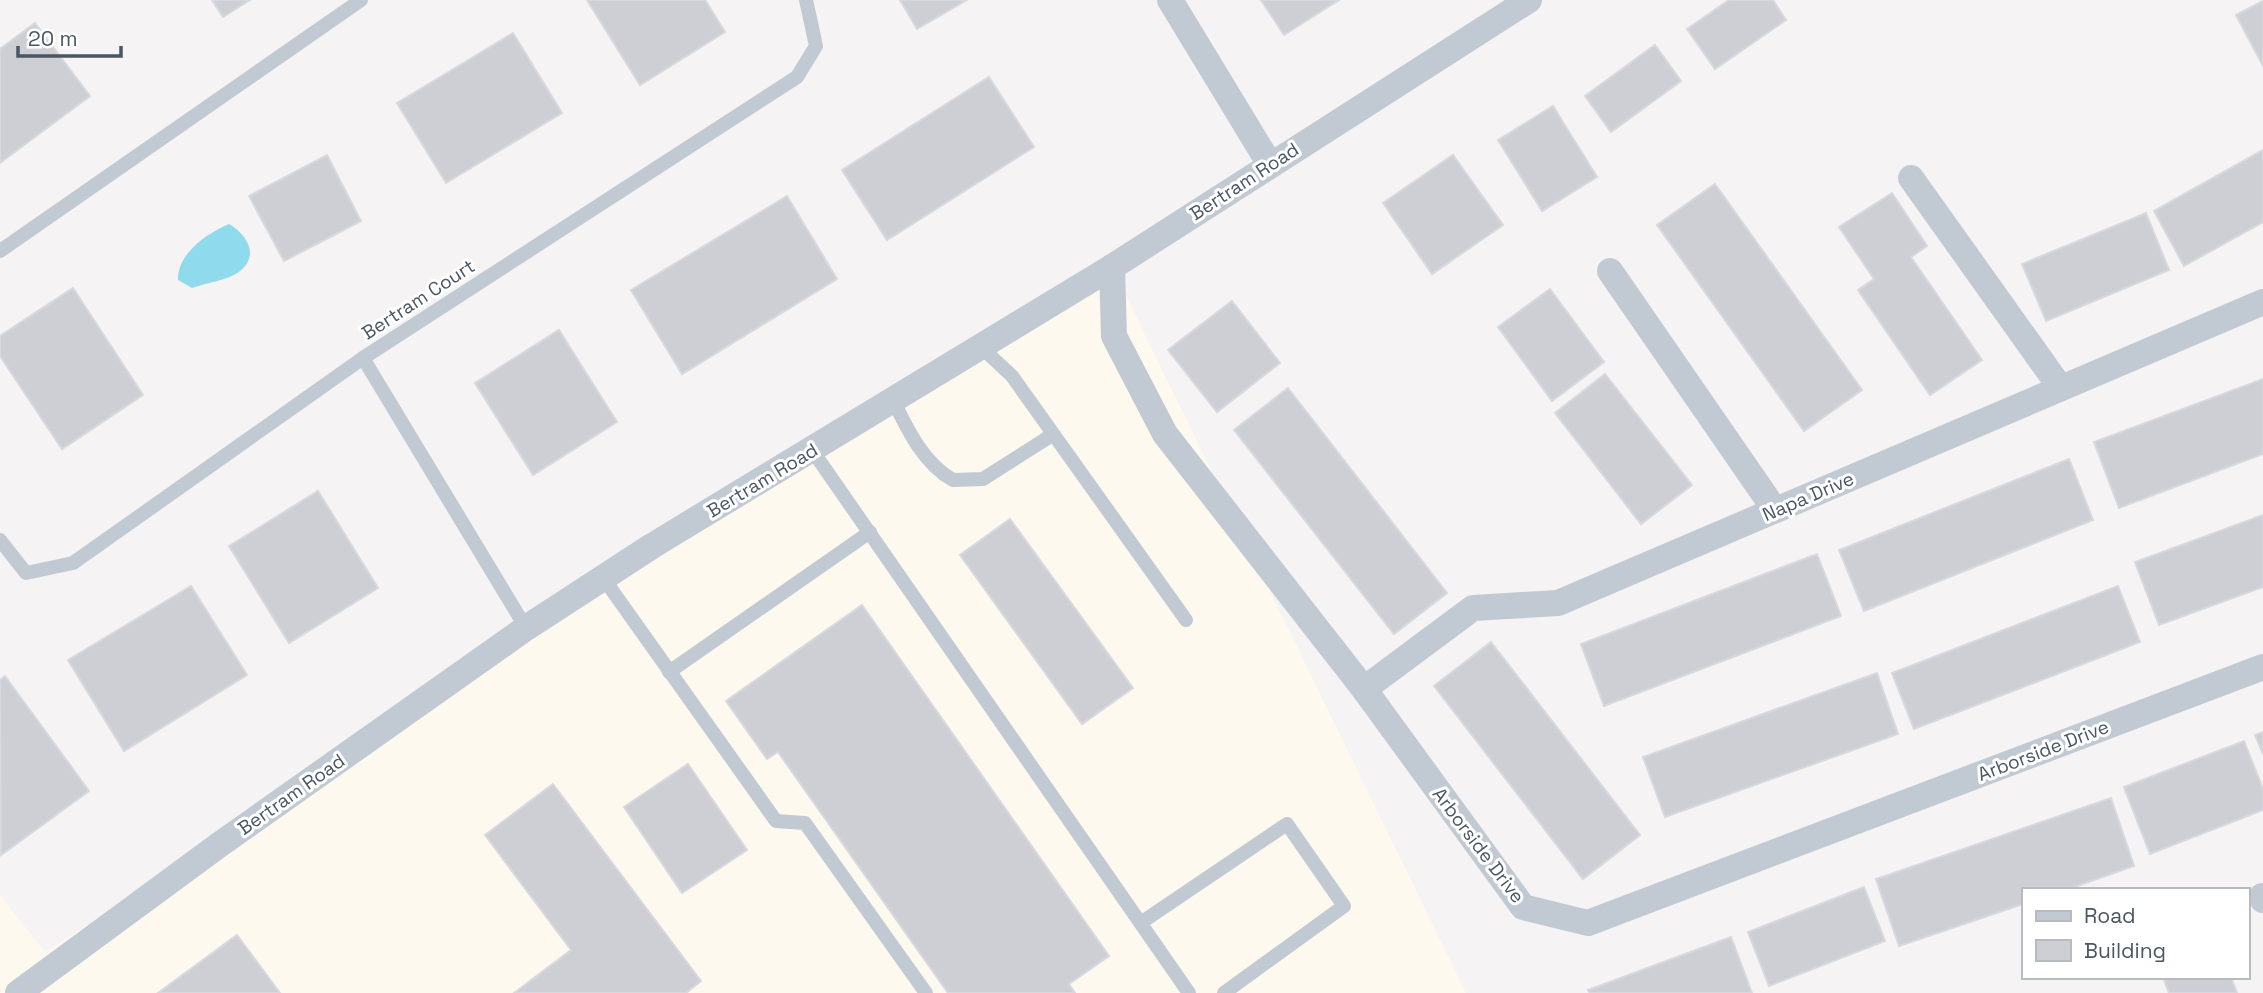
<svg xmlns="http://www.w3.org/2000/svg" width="2263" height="993" font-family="'Space Grotesk',sans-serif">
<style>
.commercial{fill:#fdf9ef}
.water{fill:#90daee}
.building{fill:#cdcfd5;stroke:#d7d9de;stroke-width:2}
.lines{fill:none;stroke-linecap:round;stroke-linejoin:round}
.lane{stroke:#c1cad2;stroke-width:14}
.street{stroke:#c1cad2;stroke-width:26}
.labels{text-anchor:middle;stroke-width:6;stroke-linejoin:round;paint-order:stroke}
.street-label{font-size:19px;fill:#4a5661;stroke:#fff}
</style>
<rect width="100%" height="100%" fill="#f5f3f3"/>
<path class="commercial" d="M1112 267 1466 993H0V895L45 952Z"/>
<path class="water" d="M229 224C246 234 261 255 239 272 228 280 206 283 192 288L178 280C177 254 207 233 229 224Z"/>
<g class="building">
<path d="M212 0H250L223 17Z"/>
<path d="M587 0H705L725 32 640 85Z"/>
<path d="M900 0H967L917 29Z"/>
<path d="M1261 0H1339L1284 35Z"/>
<path d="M1729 0H1773L1786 20 1715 69 1687 29Z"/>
<path d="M2263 1V66L2236 15Z"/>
<path d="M35 23 90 96 0 163V49Z"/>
<path d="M513 33 562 113 446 183 397 103Z"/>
<path d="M1655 45 1681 81 1611 132 1585 96Z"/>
<path d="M989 77 1034 147 887 240 842 170Z"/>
<path d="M1553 106 1597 177 1542 211 1498 140Z"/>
<path d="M2263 150V222L2184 266 2154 211Z"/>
<path d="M327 155 361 221 284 261 249 196Z"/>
<path d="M1453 155 1503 225 1432 274 1383 203Z"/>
<path d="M1715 184 1862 390 1804 431 1657 225Z"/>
<path d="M1892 193 1927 246 1911 257 1982 360 1930 395 1858 290 1874 279 1839 227Z"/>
<path d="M787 196 837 279 682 374 631 290Z"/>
<path d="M2146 213 2169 270 2046 321 2022 264Z"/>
<path d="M73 288 143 395 62 449 0 356V336Z"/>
<path d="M1550 289 1604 362 1552 401 1498 327Z"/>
<path d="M1232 301 1280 363 1217 412 1168 350Z"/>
<path d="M559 330 617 422 533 475 475 383Z"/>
<path d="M1605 374 1692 485 1641 524 1555 413Z"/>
<path d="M2263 379V454L2119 508 2094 442Z"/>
<path d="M1288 388 1447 593 1394 634 1234 430Z"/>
<path d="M2069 459 2093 520 1864 611 1839 550Z"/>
<path d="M318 491 378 588 289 643 229 546Z"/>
<path d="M2263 515V587L2159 625 2135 562Z"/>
<path d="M1010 519 1133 688 1082 724 960 555Z"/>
<path d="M1817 554 1841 616 1604 706 1581 644Z"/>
<path d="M191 586 247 675 124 751 68 660Z"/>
<path d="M2118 586 2140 642 1914 729 1892 673Z"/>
<path d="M862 605 1109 956 1069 984 1075 993H948L778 752 767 759 726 701Z"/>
<path d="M1491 642 1640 835 1583 879 1434 686Z"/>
<path d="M1877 673 1898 734 1665 817 1643 757Z"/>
<path d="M5 676 89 791 1 855 0 680Z"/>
<path d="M2263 732V754L2255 735Z"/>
<path d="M2244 741 2263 789V810L2150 854 2124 787Z"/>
<path d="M688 764 747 850 682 893 624 807Z"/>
<path d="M553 784 701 981 686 993H514L571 950 485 835Z"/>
<path d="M2111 798 2134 866 2066 890H2023V904L1899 946 1876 879Z"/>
<path d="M1864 887 1885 941 1769 986 1748 932Z"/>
<path d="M237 935 280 993H158Z"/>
<path d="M1731 937 1752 993H1590L1588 990Z"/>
<path d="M2163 977H2231L2237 993H2169Z"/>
</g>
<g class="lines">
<g class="lane">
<path d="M0 251 361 0"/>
<path d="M982 348 1012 376 1186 620"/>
<path d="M363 358 526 628"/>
<path d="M893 400C908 430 923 463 953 480L983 479 1052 435"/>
<path d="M812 450 1189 993"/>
<path d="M0 540 26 573 73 563 363 358 797 77 816 46 806 0"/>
<path d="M604 579 776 821 805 823 926 993"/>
<path d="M669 672 870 532"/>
<path d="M1142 922 1287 824 1344 906 1224 993"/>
</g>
<g class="street">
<path d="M1170 0 1269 163"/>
<path d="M1911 178 2060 387"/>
<path d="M1112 267 1114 336 1165 434 1364 689 1523 907 1588 923 2263 667"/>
<path d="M1610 271 1775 510"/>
<path d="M1364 689 1473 608 1558 603 2263 302"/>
<path d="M2262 896 2263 900"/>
<path d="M18 993 219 845 526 628 652 546 1112 267 1529 0"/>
</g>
</g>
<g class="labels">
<g class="street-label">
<text transform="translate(1244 181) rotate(-33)" y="7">Bertram Road</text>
<text transform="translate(418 299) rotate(-33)" y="7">Bertram Court</text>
<text transform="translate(762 480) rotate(-31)" y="7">Bertram Road</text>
<text transform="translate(1808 496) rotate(-23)" y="7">Napa Drive</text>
<text transform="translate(2043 750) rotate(-21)" y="7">Arborside Drive</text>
<text transform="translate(291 794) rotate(-35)" y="7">Bertram Road</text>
<text transform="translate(1479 845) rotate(53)" y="7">Arborside Drive</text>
</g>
</g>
<rect x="2022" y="888" width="228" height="91" fill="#ffffff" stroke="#b7bbc0" stroke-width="2"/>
<rect x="2036" y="911" width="35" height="10" fill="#c1cad2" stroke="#b7bbc0" stroke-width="2"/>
<text x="2084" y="923" font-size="21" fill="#4a5661">Road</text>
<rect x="2036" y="940" width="35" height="21" fill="#cdcfd5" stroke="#b7bbc0" stroke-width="2"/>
<text x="2084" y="958" font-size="21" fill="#4a5661">Building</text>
<path d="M18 46v10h103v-10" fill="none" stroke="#4a5661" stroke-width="3.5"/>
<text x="28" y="46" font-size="21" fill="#4a5661" stroke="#ffffff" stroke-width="5" paint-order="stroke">20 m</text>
</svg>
